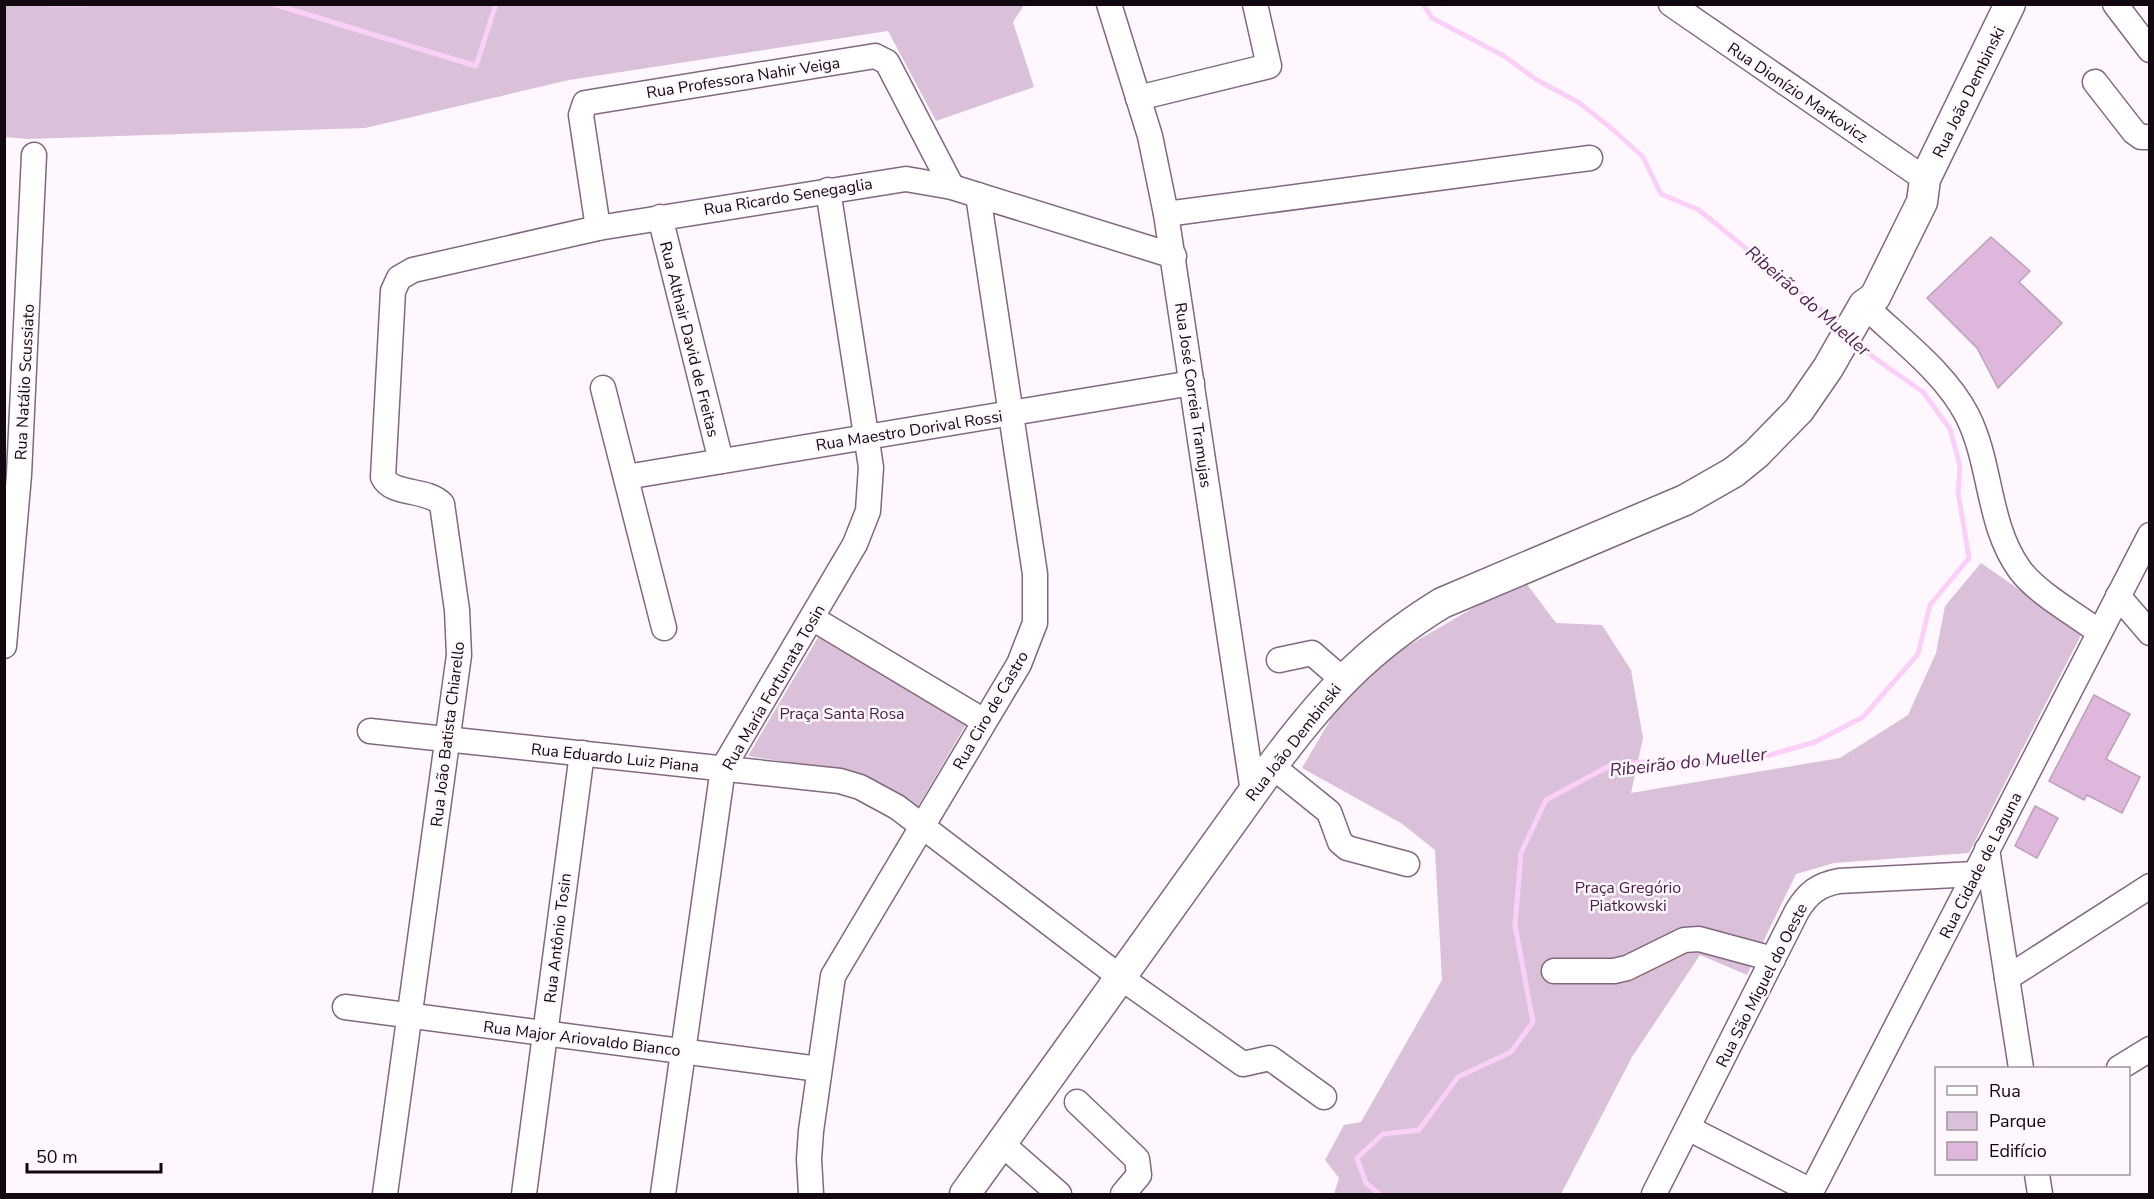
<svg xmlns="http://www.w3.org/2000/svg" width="2154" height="1199" font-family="'Nunito Sans',sans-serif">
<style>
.green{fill:#dac0d8}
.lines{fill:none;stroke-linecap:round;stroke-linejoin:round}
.stream{stroke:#fbd0f8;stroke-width:5}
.building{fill:#dfb6dc;stroke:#bca1ba;stroke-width:1.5}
.minor-casing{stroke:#816880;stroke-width:27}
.major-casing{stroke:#816880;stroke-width:33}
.minor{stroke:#fff;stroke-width:24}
.major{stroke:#fff;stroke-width:30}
.labels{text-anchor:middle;stroke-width:5;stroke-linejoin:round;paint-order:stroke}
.street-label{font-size:16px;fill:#110810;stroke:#fef8fe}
.park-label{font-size:16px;fill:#4a1949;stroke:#fef8fe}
.water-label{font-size:18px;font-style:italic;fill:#522151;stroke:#fef8fe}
</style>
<rect width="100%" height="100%" fill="#fef8fe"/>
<g class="green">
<path d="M4 5H1024L1013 22 1034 87 936 121 888 31 569 80 365 128 28 139 5 137Z"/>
<path d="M1981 563 2082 633 1969 853 1834 863 1796 874 1747 975 1700 955 1632 1057 1561 1194H1334L1339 1178 1325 1160 1344 1125 1361 1122 1442 980 1435 850 1401 823 1302 768 1356 676 1523 579 1556 623 1602 625 1631 670 1643 738 1631 793 1840 758 1908 715 1936 653 1945 606Z"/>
<path d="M820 634 968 721 916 810 845 771 748 756Z"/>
</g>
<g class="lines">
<g class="stream">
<path d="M46 4H90"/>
<path d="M273 4 476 66 496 4"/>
<path d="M1423 4 1432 18 1504 56 1537 80 1578 102 1610 127 1643 157 1661 194 1699 210 1842 327"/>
<path d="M1379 1194 1366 1183 1357 1158 1383 1134 1419 1130 1458 1077 1511 1052 1533 1022 1515 925 1521 853 1546 800 1609 766 1642 762 1701 763 1770 755 1815 742 1863 717 1918 654 1930 605 1969 558 1958 492 1960 466 1950 429 1923 392 1873 357 1855 340"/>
</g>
</g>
<g class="building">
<path d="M1991 237 2030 271 2019 282 2062 323 1998 388 1977 348 1927 298Z"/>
<path d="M2094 695 2130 714 2106 759 2140 777 2122 813 2087 795 2084 800 2049 781Z"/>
<path d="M2035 806 2058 818 2037 858 2015 846Z"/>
</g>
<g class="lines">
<defs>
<g id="minor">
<path d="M1109 4 1150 136 1166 214 1253 792"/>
<path d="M1671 4 1925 179"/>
<path d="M2115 4 2150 50"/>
<path d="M2095 82 2134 132 2141 137H2150"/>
<path d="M1138 98 1269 66 1255 4"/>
<path d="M1166 214 1590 158"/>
<path d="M660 217 721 461"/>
<path d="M598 228 581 115 585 103 875 56 887 62 952 187"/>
<path d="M1864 305C1898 338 1944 371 1967 415 1992 464 1987 525 2020 570 2037 593 2075 614 2099 632"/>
<path d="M603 388 664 628"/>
<path d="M626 477 1192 383"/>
<path d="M2118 596 2150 633"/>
<path d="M812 618 984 721"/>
<path d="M4 646 19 475 34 155"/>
<path d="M1279 660 1312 653 1342 679"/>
<path d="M370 731 840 781 860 787 897 807 1120 977 1243 1064 1270 1058 1324 1097"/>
<path d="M1272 766 1329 812 1340 842 1347 848 1407 864"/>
<path d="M1987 849 2021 1068"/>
<path d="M1554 971H1614L1627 968 1684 940 1699 939 1773 959"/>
<path d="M2007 978 2150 886"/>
<path d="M345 1007 819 1069"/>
<path d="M2119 1068 2150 1049"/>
<path d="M1077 1102 1137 1159 1139 1175 1123 1194"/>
<path d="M1688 1128 1811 1191"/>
<path d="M1001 1143 1059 1194"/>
<path d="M2037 1174 2040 1194"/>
<path d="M385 1194 459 655 457 610 442 504C427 488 392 496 383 477L393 291 399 278 413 270 598 228 906 179 952 187 1174 256"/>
<path d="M524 1194 582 753"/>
<path d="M663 1194 723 768 855 544 868 511 871 467 828 190"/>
<path d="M811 1194 809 1159 811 1131 833 976 1019 664 1035 623V574L978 195"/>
<path d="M1654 1194 1797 911C1808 893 1818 885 1839 881L1975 874"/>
<path d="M1810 1194 2150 535"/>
</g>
<path id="major" d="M965 1194 1272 766C1324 696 1367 649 1442 603L1685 500 1734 472 1756 454 1799 410 1828 368 1864 305 1875 297 1922 202 1925 179 2010 4"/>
</defs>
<use href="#minor" class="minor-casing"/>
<use href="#major" class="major-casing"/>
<use href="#minor" class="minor"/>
<use href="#major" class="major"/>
</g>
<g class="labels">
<g class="street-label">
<text transform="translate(743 77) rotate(-9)" y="6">Rua Professora Nahir Veiga</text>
<text transform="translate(1798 92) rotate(34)" y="6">Rua Dionízio Markovicz</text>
<text transform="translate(1968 92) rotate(-64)" y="6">Rua João Dembinski</text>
<text transform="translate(788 196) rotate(-9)" y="6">Rua Ricardo Senegaglia</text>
<text transform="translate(690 339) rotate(76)" y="6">Rua Althair David de Freitas</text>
<text transform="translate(24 382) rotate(-87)" y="6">Rua Natálio Scussiato</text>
<text transform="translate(1194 395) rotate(82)" y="6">Rua José Correia Tramujas</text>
<text transform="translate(909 430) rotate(-9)" y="6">Rua Maestro Dorival Rossi</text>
<text transform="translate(773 687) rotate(-60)" y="6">Rua Maria Fortunata Tosin</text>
<text transform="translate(990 710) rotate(-60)" y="6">Rua Ciro de Castro</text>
<text transform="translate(447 734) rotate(-83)" y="6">Rua João Batista Chiarello</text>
<text transform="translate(1293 742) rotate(-52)" y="6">Rua João Dembinski</text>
<text transform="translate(615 757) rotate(6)" y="6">Rua Eduardo Luiz Piana</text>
<text transform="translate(1980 865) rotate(-63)" y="6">Rua Cidade de Laguna</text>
<text transform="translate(557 938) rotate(-83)" y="6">Rua Antônio Tosin</text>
<text transform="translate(1761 985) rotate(-63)" y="6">Rua São Miguel do Oeste</text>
<text transform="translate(582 1038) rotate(7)" y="6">Rua Major Ariovaldo Bianco</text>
</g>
<g class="park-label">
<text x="842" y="719">Praça Santa Rosa</text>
<text x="1628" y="893">Praça Gregório<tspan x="1628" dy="18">Piatkowski</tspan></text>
</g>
<g class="water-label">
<text transform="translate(1808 301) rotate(41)" y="6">Ribeirão do Mueller</text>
<text transform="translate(1688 762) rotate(-6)" y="6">Ribeirão do Mueller</text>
</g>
</g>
<rect width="2154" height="1199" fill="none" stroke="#110810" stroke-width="12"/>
<rect x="1935" y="1067" width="195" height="108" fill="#fef8fe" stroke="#9f989f" stroke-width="1.5"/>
<rect x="1947" y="1086" width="30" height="9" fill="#ffffff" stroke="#9f989f" stroke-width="1.5"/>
<text x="1989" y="1097" font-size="18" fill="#110810">Rua</text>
<rect x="1947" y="1112" width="30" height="18" fill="#dac0d8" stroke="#9f989f" stroke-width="1.5"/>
<text x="1989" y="1127" font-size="18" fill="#110810">Parque</text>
<rect x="1947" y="1142" width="30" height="18" fill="#dfb6dc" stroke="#9f989f" stroke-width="1.5"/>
<text x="1989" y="1157" font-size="18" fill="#110810">Edifício</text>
<path d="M27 1163v9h134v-9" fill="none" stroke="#110810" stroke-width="3"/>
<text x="36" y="1163" font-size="18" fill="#110810" stroke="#fef8fe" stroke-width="4.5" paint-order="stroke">50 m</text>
</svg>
